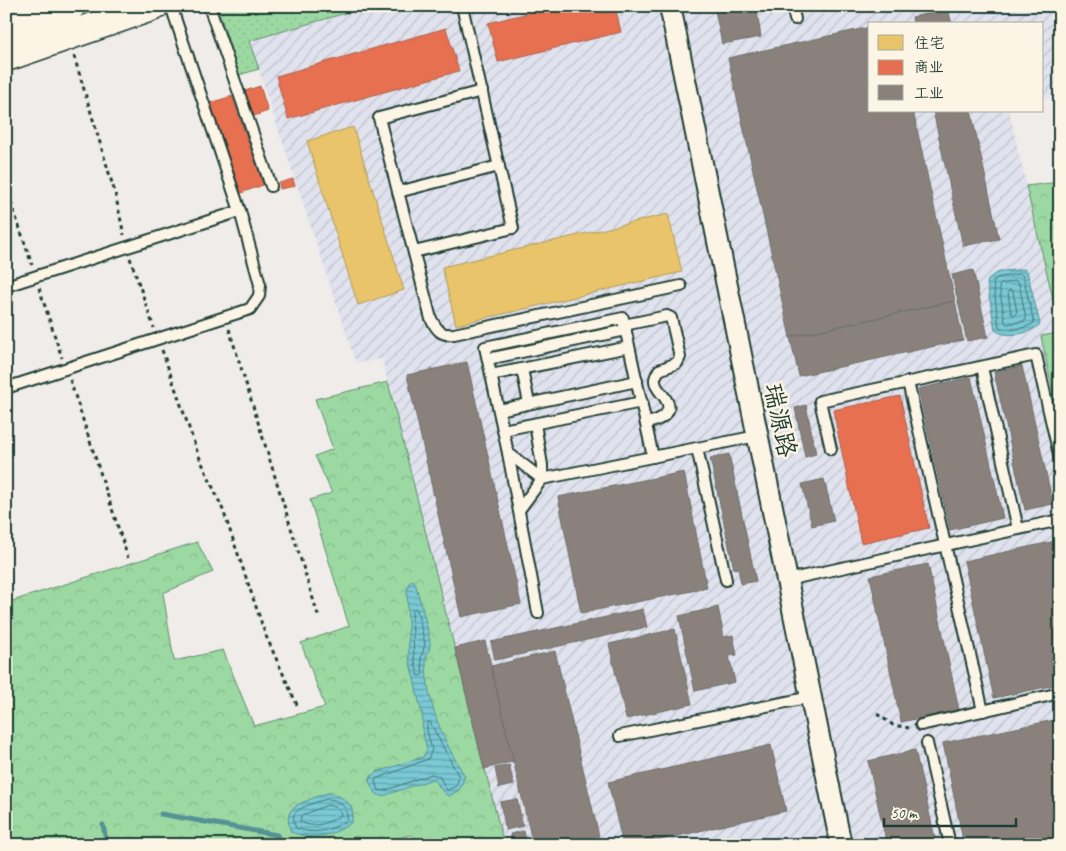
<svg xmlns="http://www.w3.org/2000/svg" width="1066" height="851" font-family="Caveat,'LXGW WenKai TC',sans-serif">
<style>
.industrial{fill:url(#industrial-furrows)}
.grass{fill:url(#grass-dots);stroke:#5e8b6b}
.forest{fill:url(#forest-crowns);stroke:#5e8b6b}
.water{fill:url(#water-rules);stroke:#569195}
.homes{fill:#e9c46a;stroke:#ac9c5a}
.shops{fill:#e76f51;stroke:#ab6048}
.industry{fill:#8a817c;stroke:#6a6d66}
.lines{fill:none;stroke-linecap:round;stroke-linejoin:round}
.shore{stroke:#437574;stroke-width:1}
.stream{stroke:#569195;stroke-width:5}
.service-casing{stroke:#1f3d34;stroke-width:14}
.minor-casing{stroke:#1f3d34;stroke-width:24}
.secondary-casing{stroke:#1f3d34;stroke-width:31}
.path{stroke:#1f3d34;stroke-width:3;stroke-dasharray:4 4;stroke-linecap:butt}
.service{stroke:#fcf5e5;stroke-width:10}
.minor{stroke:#fcf5e5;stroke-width:20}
.secondary{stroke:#fcf5e5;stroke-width:28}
.labels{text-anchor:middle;stroke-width:5;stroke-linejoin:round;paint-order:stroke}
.street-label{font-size:25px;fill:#1f3d34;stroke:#fcf5e5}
</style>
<defs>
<pattern id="industrial-furrows" width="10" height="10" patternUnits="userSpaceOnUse" patternTransform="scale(1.25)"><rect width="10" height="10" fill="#e0e2ee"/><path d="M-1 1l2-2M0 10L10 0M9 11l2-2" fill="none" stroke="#c0c3cd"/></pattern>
<pattern id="grass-dots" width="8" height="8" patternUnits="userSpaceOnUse" patternTransform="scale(1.25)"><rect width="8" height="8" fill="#9cd9a2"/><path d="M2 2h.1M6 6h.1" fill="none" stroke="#86bb8c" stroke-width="1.8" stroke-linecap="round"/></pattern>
<pattern id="forest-crowns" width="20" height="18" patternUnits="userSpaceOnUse" patternTransform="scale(1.25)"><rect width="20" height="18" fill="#9cd9a2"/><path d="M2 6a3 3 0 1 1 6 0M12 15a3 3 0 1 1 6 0" fill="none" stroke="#86bb8c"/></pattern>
<pattern id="water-rules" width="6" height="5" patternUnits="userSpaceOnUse" patternTransform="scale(1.25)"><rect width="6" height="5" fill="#7ac9d5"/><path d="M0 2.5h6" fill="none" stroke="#63a4ae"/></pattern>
</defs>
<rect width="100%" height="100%" fill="#efece9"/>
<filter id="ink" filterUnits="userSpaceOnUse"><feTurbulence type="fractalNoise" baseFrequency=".02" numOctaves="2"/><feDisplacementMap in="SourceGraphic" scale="10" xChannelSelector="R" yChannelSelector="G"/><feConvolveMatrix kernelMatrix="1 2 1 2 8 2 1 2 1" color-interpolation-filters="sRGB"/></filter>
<g filter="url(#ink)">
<path class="industrial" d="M370 6H1060V96L1042 99V24H870V111H1009L1060 328V333L1041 336 1060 424V845H504L382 359 356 363 249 41Z"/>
<path class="grass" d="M226 6H370L249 41 259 69 239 75 218 8Z"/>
<g class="forest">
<path d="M1060 182V328L1026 186Z"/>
<path d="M1060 333V424L1041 336Z"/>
<path d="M388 382 504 845H426L411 835 370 845H6V603L197 542 213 572 163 593 174 661 223 650 254 726 325 707 301 643 349 626 310 500 332 493 315 456 333 449 315 399Z"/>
</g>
<g class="water">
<path d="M1024 269 1027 271 1040 324C1031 334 1006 339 995 330L987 283C991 269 1012 271 1024 269Z"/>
<path d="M412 580 415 582C420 602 427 622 430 642 431 649 426 654 426 661 426 702 443 741 465 776L460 789 449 796C438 791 439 782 433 779L383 796C375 796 372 789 369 781L371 776 377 772 423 757 427 749 422 730 423 719 409 658 407 591 409 583Z"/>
<path d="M328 793C337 794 349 800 352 809 353 812 352 818 352 822 334 836 313 841 291 832 285 814 289 808 306 801 313 798 320 795 328 793Z"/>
</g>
<g class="homes">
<path d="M353 127 404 290 358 305 307 141Z"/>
<path d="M668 214 682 272 456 325 442 267Z"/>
</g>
<g class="shops">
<path d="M556 6H615L621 32 498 62 488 23Z"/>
<path d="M446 28 459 71 288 119 276 76Z"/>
<path d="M260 86 268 111 254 116 245 91Z"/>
<path d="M232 96 263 185 241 193 210 103Z"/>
<path d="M293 179 295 186 280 189 279 183Z"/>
<path d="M900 396 929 528 861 543 833 410Z"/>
</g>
<g class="industry">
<path d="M714 6H756L761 37 722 44Z"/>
<path d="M948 9 952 24H913L912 17Z"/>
<path d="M870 27V111H913L955 301 790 337 728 58Z"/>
<path d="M933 111H971L999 239 963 246Z"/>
<path d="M973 270 988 337 967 341 952 275Z"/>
<path d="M955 301 963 340 799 376 790 337Z"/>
<path d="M467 362 521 604 461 617 407 375Z"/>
<path d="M1022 366 1053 504 1025 510 994 372Z"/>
<path d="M971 377 1003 518 950 530 918 389Z"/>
<path d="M806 405 816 454 805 457 795 408Z"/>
<path d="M729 454 756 581 741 584 738 568 734 569 710 458Z"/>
<path d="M684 472 707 588 581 613 558 497Z"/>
<path d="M824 479 834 521 812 526 802 484Z"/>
<path d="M1060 540V684L994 698 964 561Z"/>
<path d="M928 564 959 710 901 722 870 576Z"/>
<path d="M718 607 724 637 733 635 737 655 729 656 735 682 695 691 679 616Z"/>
<path d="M643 609 647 627 495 660 491 642Z"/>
<path d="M675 629 692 704 626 719 609 644Z"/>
<path d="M485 641 515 761 484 769 455 648Z"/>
<path d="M555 651 599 836 563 845H533L491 666Z"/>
<path d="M1054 720 1060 749V845H964L943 743Z"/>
<path d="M771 745 786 811 639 845H623L608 782Z"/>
<path d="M915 750 935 838 907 845H887L868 761Z"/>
<path d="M509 765 514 785 499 788 495 768Z"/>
<path d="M517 799 523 826 506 830 500 802Z"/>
<path d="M524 831 527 845H513L510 834Z"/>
<path d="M707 839 708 845H680Z"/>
</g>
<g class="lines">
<g class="shore">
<path d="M1020 274 1023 276 1034 323C1026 328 1007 333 999 327L993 282 997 278Z"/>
<path d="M1016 281 1019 283 1026 319 1025 321 1007 324 1005 322 999 286 1001 284Z"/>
<path d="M1010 290 1013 292 1017 312 1014 315 1011 313 1008 293Z"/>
<path d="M415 608 417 610 425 644 421 658 423 674 420 676 418 675 414 657 412 611Z"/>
<path d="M430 722 459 777 456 786 448 790 445 788 440 777 432 774 383 791 379 790 375 782 376 779 428 759 432 750 427 730V723Z"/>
<path d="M328 799C340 800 349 808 347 820 331 831 313 835 296 828 294 824 293 819 294 815 296 808 321 800 328 799Z"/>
<path d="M328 805 335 807 341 813 340 816C327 823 315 829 300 822L301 816Z"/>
</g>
<g class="stream">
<path d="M161 814 277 835 280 845"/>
<path d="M103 825 107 845"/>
</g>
<defs>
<g id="service">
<path d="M209 6 271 186"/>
<path d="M792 6 795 19"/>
<path d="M482 91 379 118 431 319C437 330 441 336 454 334L681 286"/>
<path d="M398 192 499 166"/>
<path d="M414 252 513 228 462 6"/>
<path d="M6 286 240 211"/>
<path d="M624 325 667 316 671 318 672 322 680 357 677 363 659 370C657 374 654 378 655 381 655 388 662 393 665 398 676 413 659 421 646 423"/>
<path d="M488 359 626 330"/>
<path d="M982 367 1018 529"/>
<path d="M522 369 529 403"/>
<path d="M491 375 629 347"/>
<path d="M908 382 983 711"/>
<path d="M6 388 250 309 259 296 260 285 240 211 171 6"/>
<path d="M499 410 637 381"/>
<path d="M503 430 642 402"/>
<path d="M697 448 726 580"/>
<path d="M831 449 820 401 1036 355 1060 459"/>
<path d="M508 453 542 479 757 436"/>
<path d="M519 510 542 479V465L535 424"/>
<path d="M787 580 1060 520"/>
<path d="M538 613 508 453 485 347 623 318 653 457"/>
<path d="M921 725 1060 693"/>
<path d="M620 736 811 697"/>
<path d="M927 743 950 845"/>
</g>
<path id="minor" d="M670 6 841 845"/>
<g id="secondary">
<path d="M6 28 71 6"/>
<path d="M6 57 154 6"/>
</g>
</defs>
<use href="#service" class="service-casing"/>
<use href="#minor" class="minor-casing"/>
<use href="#secondary" class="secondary-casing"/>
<g class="path">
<path d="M74 56 115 193 124 235"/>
<path d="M6 187 32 265"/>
<path d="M130 258 154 328"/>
<path d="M39 288 62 358"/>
<path d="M229 329 319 618"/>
<path d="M162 350 198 454 223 510 266 636 298 707"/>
<path d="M70 380 128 558"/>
<path d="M877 714 893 725 909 728"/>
</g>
<use href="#service" class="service"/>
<use href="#minor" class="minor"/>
<use href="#secondary" class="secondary"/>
</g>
</g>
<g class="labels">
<g class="street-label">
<text transform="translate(781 420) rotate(78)" y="9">瑞源路</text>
</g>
</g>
<rect width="1066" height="851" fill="none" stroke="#fcf5e5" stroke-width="25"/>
<rect x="12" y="12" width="1041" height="826" fill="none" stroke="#1f3d34" stroke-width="2" filter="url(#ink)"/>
<rect x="868" y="22" width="175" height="90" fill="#fcf5e5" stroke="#a4ab9e"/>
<rect x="878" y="35" width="25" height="15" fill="#e9c46a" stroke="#a4ab9e"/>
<text x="914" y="48" font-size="15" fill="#1f3d34">住宅</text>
<rect x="878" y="60" width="25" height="15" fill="#e76f51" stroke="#a4ab9e"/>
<text x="914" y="72" font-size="15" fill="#1f3d34">商业</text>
<rect x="878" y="85" width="25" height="15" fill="#8a817c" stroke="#a4ab9e"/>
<text x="914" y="98" font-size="15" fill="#1f3d34">工业</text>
<path d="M884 818v8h132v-8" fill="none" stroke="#1f3d34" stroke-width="2.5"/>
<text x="891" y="818" font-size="15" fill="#1f3d34" stroke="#fcf5e5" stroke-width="4" paint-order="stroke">50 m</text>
</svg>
